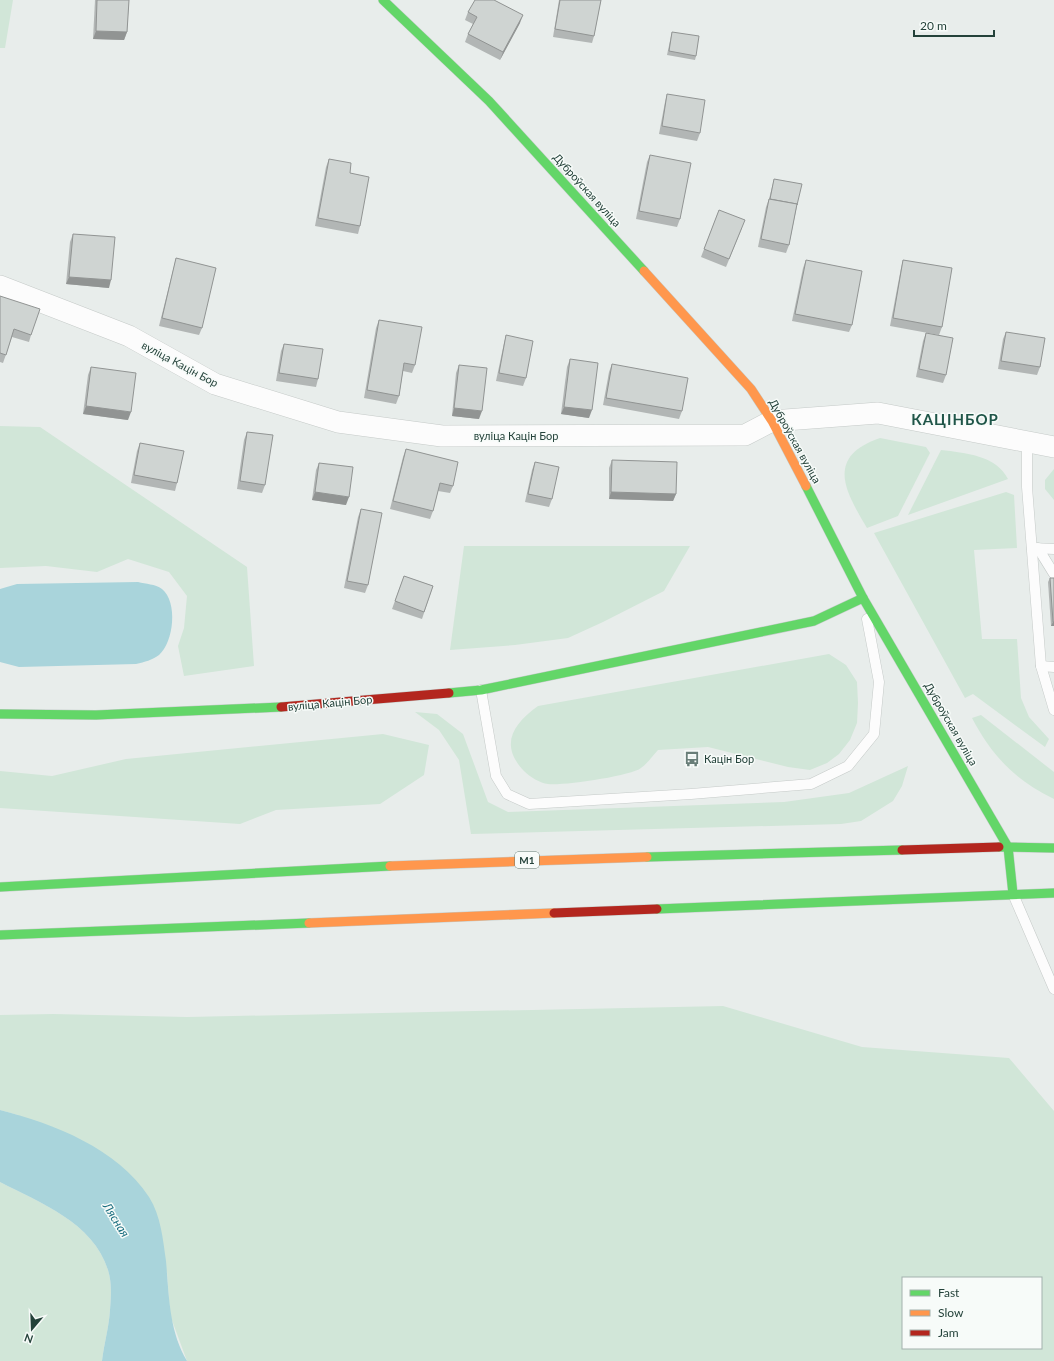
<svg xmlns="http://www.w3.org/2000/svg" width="1054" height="1361" font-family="Lato,sans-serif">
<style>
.green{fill:#d1e6d8;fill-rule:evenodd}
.water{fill:#a9d4db}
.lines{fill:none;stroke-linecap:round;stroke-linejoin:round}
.lane-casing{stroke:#c5cac8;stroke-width:11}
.street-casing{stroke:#c5cac8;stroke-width:22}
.fast-casing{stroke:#c3cbc8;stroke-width:10}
.slow-casing{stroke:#c3cbc8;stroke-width:10}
.jam-casing{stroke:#c3cbc8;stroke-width:10}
.lane{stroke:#fcfcfc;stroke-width:10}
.street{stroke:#fcfcfc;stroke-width:21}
.fast{stroke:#63d668;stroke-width:9}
.slow{stroke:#ff974d;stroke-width:9}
.jam{stroke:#b3261e;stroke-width:9}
.wall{fill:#b2b6b5}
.shaded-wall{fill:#919493}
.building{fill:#cfd4d2;stroke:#919493}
.labels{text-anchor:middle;stroke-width:3;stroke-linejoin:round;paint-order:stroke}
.shield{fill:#f7fbf9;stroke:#637a73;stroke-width:1}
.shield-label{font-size:10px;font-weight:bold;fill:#24423a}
.street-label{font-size:11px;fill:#24423a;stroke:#f7fbf9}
.poi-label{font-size:11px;fill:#24423a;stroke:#f7fbf9;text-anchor:start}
.water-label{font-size:12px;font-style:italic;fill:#1c6f80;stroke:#f7fbf9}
.district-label{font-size:15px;font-weight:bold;letter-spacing:1px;fill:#1f5548;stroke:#f7fbf9}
</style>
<rect width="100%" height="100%" fill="#e8edeb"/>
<g class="green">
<path d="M0 0H13L5 48H0Z"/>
<path d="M0 426 40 427 247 567 254 666 184 676 178 646 184 628 187 596 169 572 128 559 97 572 46 566 0 568Z"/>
<path d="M880 438 926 447 930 453 898 516 867 528C845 491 825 457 880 438Z"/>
<path d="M941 450C965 453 996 455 1008 479L908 515Z"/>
<path d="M1054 469V500L1045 489V480Z"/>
<path d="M1006 492 1014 495 1017 548 974 550 982 639H1017L1021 698 1029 717 1049 739 1045 747 973 694 965 698 874 533Z"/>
<path d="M464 546H690L664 591 603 622 568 638 515 645 450 650Z"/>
<path d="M829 654 846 665 857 682 858 703 857 723 850 740 839 754 827 763 810 770 788 767 708 747 658 750C653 755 648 763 641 768 631 776 562 786 548 784 540 783 530 777 524 771 499 745 513 724 538 706Z"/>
<path d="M415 712 437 714 463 734 488 802 508 812 784 802 849 793 908 766 902 786 893 801 861 821 841 824 471 834 459 760 439 730Z"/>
<path d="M981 715 1054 772V799C1015 780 992 756 972 718Z"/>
<path d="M383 734 429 745 424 775 380 804 276 810 240 824 0 808V771L52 776 126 759Z"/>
<path d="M723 1006 862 1047 1009 1058 1054 1111V1361H187L170 1315 167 1272 18 1115 0 1110V1015L53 1014 187 1017ZM903 1278H1041V1348H903Z"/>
<path d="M0 1182C40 1203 93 1222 108 1270 112 1282 111 1297 110 1310 109 1327 104 1344 102 1361H0Z"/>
</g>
<g class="water">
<path d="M138 582C146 584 155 584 162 589 178 602 174 642 159 655 152 660 145 662 136 664L19 667 0 662V589L17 584Z"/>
<path d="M0 1110C54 1124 117 1148 149 1197 161 1216 163 1240 166 1261 169 1295 169 1331 187 1361H102C104 1344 109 1327 110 1310 111 1297 112 1282 108 1270 93 1222 40 1203 0 1182Z"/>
</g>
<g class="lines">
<defs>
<g id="lane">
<path d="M1027 442V487L1041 666 1054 710"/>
<path d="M1032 548 1054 549"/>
<path d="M1038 548 1054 574"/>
<path d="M1041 666 1054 667"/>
<path d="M481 690 496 776 507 794 529 804 691 794 811 784 848 766 874 734 879 682 867 619"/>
<path d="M1013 894 1054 989"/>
</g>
<path id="street" d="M0 286 129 336 215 384 338 422 442 436 745 435 772 421 878 413 1054 447"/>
<g id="fast">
<path d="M383 0 489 101 644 271"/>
<path d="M806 486 863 598 1008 847 1013 894"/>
<path d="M449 693 481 690 814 621 863 598"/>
<path d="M0 714 96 715 281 707"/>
<path d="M999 847 1054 848"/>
<path d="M647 857 902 850"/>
<path d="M0 887 390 866"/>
<path d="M657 909 1054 893"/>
<path d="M0 935 309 923"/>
</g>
<g id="slow">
<path d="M644 271 751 389 772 421 806 486"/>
<path d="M390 866 647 857"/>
<path d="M309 923 554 913"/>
</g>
<g id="jam">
<path d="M281 707 449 693"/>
<path d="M902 850 999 847"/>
<path d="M554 913 657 909"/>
</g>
</defs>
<use href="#lane" class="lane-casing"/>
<use href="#street" class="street-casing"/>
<use href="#fast" class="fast-casing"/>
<use href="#slow" class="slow-casing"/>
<use href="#jam" class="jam-casing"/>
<use href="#lane" class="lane"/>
<use href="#street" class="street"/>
<use href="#fast" class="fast"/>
<use href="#slow" class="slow"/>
<use href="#jam" class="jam"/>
</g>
<g class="wall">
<path d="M95 0H129L127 32 124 40 93 39Z"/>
<path d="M559 0H601L594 36 592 43 553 37Z"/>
<path d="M468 12 520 23 500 60 465 42 468 34 473 24 465 20Z"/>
<path d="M672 32 696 56 695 60 667 55 671 36Z"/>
<path d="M667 94 700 133 697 141 659 134 665 102Z"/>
<path d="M650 155 680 219 677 227 636 219 647 162Z"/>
<path d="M329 159 350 173 360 226 358 234 315 226 326 167Z"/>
<path d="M774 179 797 206 789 245 786 253 758 247 766 207 769 199Z"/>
<path d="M719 210 742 228 726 267 701 257Z"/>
<path d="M73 234 109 288 66 284 70 242Z"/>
<path d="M176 258 202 328 199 335 159 326Z"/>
<path d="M806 260 852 325 849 332 792 321 803 268Z"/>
<path d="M903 260 942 327 939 335 890 326 901 268Z"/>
<path d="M0 296 31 335 29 342 12 337 3 363 0 362Z"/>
<path d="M379 320 415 365 412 373 403 371 399 396 396 404 364 398 376 328Z"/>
<path d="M1006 332 1040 367 1037 375 998 369 1003 339Z"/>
<path d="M926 333 946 375 943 383 916 377 923 341Z"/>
<path d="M506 335 526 378 523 386 496 381 504 343Z"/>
<path d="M284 344 318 379 316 387 276 381 281 351Z"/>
<path d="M570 359 589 418 561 414 567 367Z"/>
<path d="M612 364 682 411 679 419 603 405 609 372Z"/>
<path d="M459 365 479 419 452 416 456 373Z"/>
<path d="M91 367 128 420 83 414 88 375Z"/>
<path d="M247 432 265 485 262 493 237 489 244 440Z"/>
<path d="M140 443 177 483 175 491 131 483 137 451Z"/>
<path d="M406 449 453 486 450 493 438 491 433 511 430 519 390 509 403 457Z"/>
<path d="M612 460 676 494 673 501 609 499V468Z"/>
<path d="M535 462 552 499 549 507 525 502 532 470Z"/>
<path d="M319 463 346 505 312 500 316 470Z"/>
<path d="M361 509 368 585 365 593 344 588 358 517Z"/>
<path d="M404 576 433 586 422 619 392 609Z"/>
<path d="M1050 578H1054V626H1051L1048 582Z"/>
</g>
<g class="shaded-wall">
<path d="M523 15 520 23 500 60 503 52Z"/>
<path d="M96 31 127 32 124 40 93 39Z"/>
<path d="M69 277 111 280 109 288 66 284Z"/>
<path d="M86 406 131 412 128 420 83 414Z"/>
<path d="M564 407 592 410 589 418 561 414Z"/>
<path d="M454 408 482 411 479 419 452 416Z"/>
<path d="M315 492 349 497 346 505 312 500Z"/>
<path d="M611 492 676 494 673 501 609 499Z"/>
<path d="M1053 622H1054V626H1051Z"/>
</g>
<g class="building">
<path d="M97 0H129L127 32 96 31Z"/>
<path d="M475 0H494L523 15 503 52 468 34 477 17 468 12Z"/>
<path d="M560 0H601L594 36 555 29Z"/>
<path d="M672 32 699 36 696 56 669 51Z"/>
<path d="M667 94 705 100 700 133 662 126Z"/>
<path d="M650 155 691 163 680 219 639 211Z"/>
<path d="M329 159 351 163 350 173 369 177 360 226 318 218Z"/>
<path d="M774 179 802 184 797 205V204L770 199Z"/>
<path d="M769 199 797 204 789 245 761 239Z"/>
<path d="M719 210 745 220 729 259 704 249Z"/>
<path d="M73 234 115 237 111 280 69 277Z"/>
<path d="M176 258 216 268 202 328 162 318Z"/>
<path d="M806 260 862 271 852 325 795 314Z"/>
<path d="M903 260 952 268 942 327 893 318Z"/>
<path d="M0 296 40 309 31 335 14 329 6 355 0 353Z"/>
<path d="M379 320 422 327 415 365 404 363 399 396 367 390Z"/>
<path d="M1006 332 1045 338 1040 367 1001 361Z"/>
<path d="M926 333 953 338 946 375 919 369Z"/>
<path d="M506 335 533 341 526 378 499 373Z"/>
<path d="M284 344 323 349 318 379 279 373Z"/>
<path d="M570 359 598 363 592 410 564 407Z"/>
<path d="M612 364 688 378 682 411 606 398Z"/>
<path d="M459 365 487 368 482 411 454 408Z"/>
<path d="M91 367 136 373 131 412 86 406Z"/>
<path d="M247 432 273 435 265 485 240 481Z"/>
<path d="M140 443 184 451 177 483 134 475Z"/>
<path d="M406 449 458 462 453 486 440 483 433 511 393 501Z"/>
<path d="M612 460 677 462 676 494 611 492Z"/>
<path d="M535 462 559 467 552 499 528 494Z"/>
<path d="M319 463 353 467 349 497 315 492Z"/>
<path d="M361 509 382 513 368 585 347 581Z"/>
<path d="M404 576 433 586 424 612 395 601Z"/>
<path d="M1050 578H1054V622H1053Z"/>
</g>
<defs>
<symbol id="bus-bare" viewBox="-9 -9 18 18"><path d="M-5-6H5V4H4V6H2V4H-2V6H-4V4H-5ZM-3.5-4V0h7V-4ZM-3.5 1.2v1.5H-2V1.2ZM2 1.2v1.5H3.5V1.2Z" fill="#697e78" stroke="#f7fbf9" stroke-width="2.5" paint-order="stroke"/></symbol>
</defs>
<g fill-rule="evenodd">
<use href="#bus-bare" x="681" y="748" width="22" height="22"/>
</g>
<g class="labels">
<rect class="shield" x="515" y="852" width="24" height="16" rx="3"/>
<g class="shield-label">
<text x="527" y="864">М1</text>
</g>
<g class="street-label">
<text transform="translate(587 190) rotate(48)" y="4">Дуброўская вуліца</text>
<text transform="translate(180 364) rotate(28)" y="4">вуліца Кацін Бор</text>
<text x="516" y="440">вуліца Кацін Бор</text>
<text transform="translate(795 441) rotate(61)" y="4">Дуброўская вуліца</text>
<text transform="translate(330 703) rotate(-5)" y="4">вуліца Кацін Бор</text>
<text transform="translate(951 724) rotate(60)" y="4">Дуброўская вуліца</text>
</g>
<g class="poi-label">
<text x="704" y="763">Кацін Бор</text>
</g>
<g class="water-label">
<text transform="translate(116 1220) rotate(58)" y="4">Лясная</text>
</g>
<g class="district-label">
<text x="955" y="425">КАЦІНБОР</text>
</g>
</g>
<rect x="902" y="1277" width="140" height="72" fill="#f7fbf9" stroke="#a3b1ad"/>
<rect x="910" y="1290" width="20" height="6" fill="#63d668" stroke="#a3b1ad"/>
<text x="938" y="1297" font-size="12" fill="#24423a">Fast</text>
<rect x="910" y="1310" width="20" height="6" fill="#ff974d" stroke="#a3b1ad"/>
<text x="938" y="1317" font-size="12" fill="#24423a">Slow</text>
<rect x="910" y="1330" width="20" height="6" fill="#b3261e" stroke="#a3b1ad"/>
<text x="938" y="1337" font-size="12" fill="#24423a">Jam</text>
<g transform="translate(32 1329) rotate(199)" stroke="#f7fbf9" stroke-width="3" paint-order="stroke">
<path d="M0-3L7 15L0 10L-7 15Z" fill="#24423a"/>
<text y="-6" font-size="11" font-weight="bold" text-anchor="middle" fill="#24423a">N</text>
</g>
<path d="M914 30v6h80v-6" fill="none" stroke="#24423a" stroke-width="2"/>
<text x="920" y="30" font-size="12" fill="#24423a" stroke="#f7fbf9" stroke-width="3" paint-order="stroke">20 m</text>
</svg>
